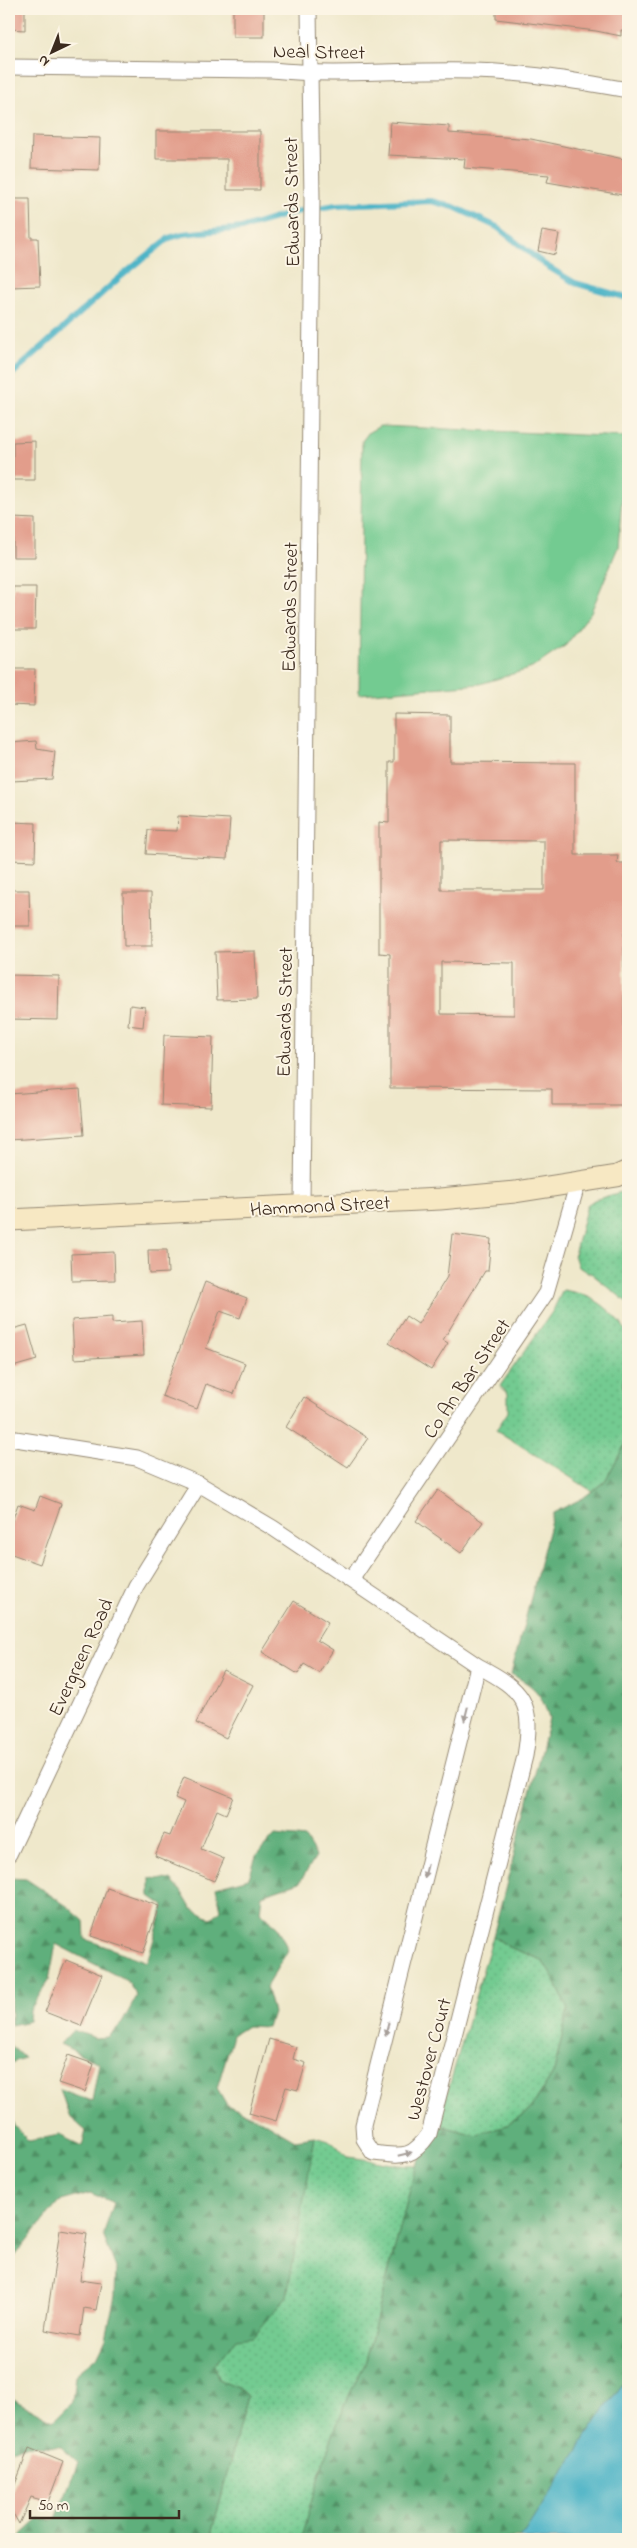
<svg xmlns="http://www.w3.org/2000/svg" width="637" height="2548" font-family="'Indie Flower',sans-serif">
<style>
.grass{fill:url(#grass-dots);stroke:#577a58}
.forest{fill:url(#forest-firs);stroke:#4c6c4c}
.pitch{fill:#73cb91;stroke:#577a58}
.water{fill:#48b2c6;stroke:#426e72}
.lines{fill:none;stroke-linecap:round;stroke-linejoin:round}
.stream{stroke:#48b2c6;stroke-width:6}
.building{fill:#e29d8b;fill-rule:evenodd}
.street-casing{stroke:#958974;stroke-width:17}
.secondary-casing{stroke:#958974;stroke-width:23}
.street{stroke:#fff;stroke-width:15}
.secondary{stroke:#f7e8c3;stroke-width:21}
.oneway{fill:#a79f9a}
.labels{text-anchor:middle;stroke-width:4;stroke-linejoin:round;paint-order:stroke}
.street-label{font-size:20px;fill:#3b2a1e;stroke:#fcf5e5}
</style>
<defs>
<pattern id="grass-dots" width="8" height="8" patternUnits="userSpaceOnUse" patternTransform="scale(1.25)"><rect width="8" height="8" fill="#73cb91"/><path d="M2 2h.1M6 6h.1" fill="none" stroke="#64ae7d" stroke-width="1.8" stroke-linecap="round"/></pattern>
<pattern id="forest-firs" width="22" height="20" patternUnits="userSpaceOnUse" patternTransform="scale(1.25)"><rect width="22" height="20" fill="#5eaf7b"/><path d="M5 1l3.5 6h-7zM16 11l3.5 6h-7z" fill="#4f8f64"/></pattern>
</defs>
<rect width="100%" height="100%" fill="#fcf5e5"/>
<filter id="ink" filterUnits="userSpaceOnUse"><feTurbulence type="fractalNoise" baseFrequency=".02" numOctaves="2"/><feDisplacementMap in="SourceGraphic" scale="10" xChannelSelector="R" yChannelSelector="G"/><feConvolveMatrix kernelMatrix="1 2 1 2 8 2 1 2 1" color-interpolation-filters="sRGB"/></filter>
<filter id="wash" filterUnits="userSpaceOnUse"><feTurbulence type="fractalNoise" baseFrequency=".0096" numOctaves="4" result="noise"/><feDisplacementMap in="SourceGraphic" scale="20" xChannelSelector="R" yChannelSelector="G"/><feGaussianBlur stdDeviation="1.12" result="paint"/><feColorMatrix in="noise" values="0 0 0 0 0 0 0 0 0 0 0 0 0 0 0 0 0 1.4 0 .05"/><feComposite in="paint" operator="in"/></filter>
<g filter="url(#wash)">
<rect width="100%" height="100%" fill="#efe8cb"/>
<g class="grass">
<path d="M628 1190V1303L592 1274 578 1267 574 1255 587 1205 594 1200Z"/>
<path d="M563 1290C595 1295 610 1308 628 1333L623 1385 628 1419V1439L605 1481 592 1491 496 1430 508 1412V1393L500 1386 552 1312Z"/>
<path d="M493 1936 509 1947 542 1960 556 1983 568 2010 554 2072 530 2110 507 2125 475 2135 446 2127 437 2128Z"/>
<path d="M315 2137 334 2143 347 2157C371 2159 392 2166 416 2166L365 2364C335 2418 317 2480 301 2539H210L247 2396 239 2389 218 2379 214 2365 236 2339 310 2162Z"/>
</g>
<g class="forest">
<path d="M628 1347V1420L623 1385Z"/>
<path d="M628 1439V2377L605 2408 520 2539H301C317 2480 335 2418 365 2364L416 2166 437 2128 446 2127 475 2135 507 2125 530 2110 554 2072 568 2010 556 1983 542 1960 509 1947 493 1936 549 1719C541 1692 535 1687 511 1674L553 1513 583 1498 605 1481Z"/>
<path d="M275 1835 305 1838 316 1856 300 1882 262 1895 260 1912 277 1926 288 1950 266 1987 273 2012 268 2027 247 2026 233 2035 217 2088 227 2105 266 2123 295 2140 315 2137 287 2296 253 2337 236 2339 214 2365 218 2379 239 2389 247 2396 210 2539H17L38 2520 56 2519 78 2462 61 2447 24 2445 9 2451V2397L53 2421 72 2402 75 2375 97 2357 106 2338 115 2295 116 2268 103 2235 114 2203 90 2193 58 2202 9 2264V2107L14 2126 29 2141 59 2135 82 2146 86 2131 69 2116 60 2089 92 2101 99 2063 60 2044 73 2030 95 2038 108 2037 122 2023 137 1996 127 1981 56 1944 49 1980 30 2010 29 2021 11 2025 9 1878 26 1879 67 1906 84 1921 85 1939 147 1962 164 1906 150 1896V1878L171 1880 181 1891 191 1908 211 1919 221 1910 216 1887 249 1878 256 1856Z"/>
<path d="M9 2044 24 2058 11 2063 9 2062Z"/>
</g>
<path class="pitch" d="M380 426 627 437 618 547 591 612 566 645 532 668 480 684 359 694 362 441 369 432Z"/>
<path class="water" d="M628 2377V2539H520L605 2408Z"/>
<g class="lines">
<path class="stream" d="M9 377 118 279 169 238 183 234 243 228 295 212 336 205 431 201 454 207 497 227 545 265 575 283 628 298"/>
</g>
<g id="blocks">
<g class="building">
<path d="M9 9H25V30L9 29Z"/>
<rect x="233" y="9" width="31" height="28"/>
<path d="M496 9H628V31L621 30V36L596 31 496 19Z"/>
<path d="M390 122 449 126V133L531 139 628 160V196L547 182 549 175 464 168 465 159 388 155Z"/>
<path d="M156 131H260V190H227V159H156Z"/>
<path d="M32 136 100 138 99 170 31 168Z"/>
<path d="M9 199H30L31 238H38L40 286 11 287Z"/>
<path d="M542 231 559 234 555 255 538 251Z"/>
<path d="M35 441V480H13V442Z"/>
<path d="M13 518 35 519V557H13Z"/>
<path d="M13 587H36L35 629H12Z"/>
<path d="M9 669H35L34 706 9 705Z"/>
<path d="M394 714 450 715V762L575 763V855H618L617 863H628V933H624V1105H552V1089L390 1088V954L379 953V822L389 823V762H394ZM441 840 544 841V890H441ZM441 962 514 963V1015L441 1014Z"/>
<path d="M36 741 37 749 55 752 52 779 11 781 9 743Z"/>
<path d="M178 816 230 819 227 859 146 854 148 830 177 831Z"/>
<path d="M12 822 36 823 35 861 11 860Z"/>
<path d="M9 890H29L30 926H9Z"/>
<path d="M123 893H151L152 946H124Z"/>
<path d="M255 951 257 999 217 1000 215 952Z"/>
<path d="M9 975 59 976 58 1020 9 1019Z"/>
<path d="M130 1005 145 1007 143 1027 128 1025Z"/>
<path d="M164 1035 213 1037 211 1107 161 1105Z"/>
<path d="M80 1089 84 1135 9 1140V1094Z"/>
<path d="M452 1234 491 1239 488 1271H485L443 1340 448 1343 431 1370 389 1343 406 1316 418 1324 447 1277Z"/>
<path d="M148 1250H167L168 1273 149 1274Z"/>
<path d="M114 1252 115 1280 72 1281 71 1254Z"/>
<path d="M205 1282 247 1298 240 1318 220 1311 206 1348 245 1363 234 1394 206 1384 197 1409 162 1396Z"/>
<path d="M112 1317V1323L142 1321 144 1355 74 1359 72 1320Z"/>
<path d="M27 1325 37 1360 9 1368V1330Z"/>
<path d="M304 1397 368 1438 348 1467 286 1427Z"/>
<path d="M438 1490 483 1522 461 1553 416 1521Z"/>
<path d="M40 1496 61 1504 40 1564 9 1553V1530L18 1504 35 1510Z"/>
<path d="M294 1601 328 1622 317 1640 333 1650 319 1673 304 1664 298 1674 262 1652Z"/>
<path d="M223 1670 253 1685 226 1738 196 1723Z"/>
<path d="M184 1777 233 1797 226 1814 217 1810 201 1849 224 1859 214 1881 155 1856 164 1834 170 1836 184 1802 175 1798Z"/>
<path d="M107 1888 159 1906 143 1953 91 1936Z"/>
<path d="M66 1960 102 1975 81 2026 45 2012Z"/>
<path d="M269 2039 296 2047 293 2059 306 2063 298 2090 286 2087 276 2121 249 2113Z"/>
<path d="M68 2055 94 2064 85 2092 58 2083Z"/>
<path d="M60 2230 87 2234 80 2280 101 2283 96 2310 84 2308 80 2336 45 2330Z"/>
<path d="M29 2448 63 2462 48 2502 31 2497 19 2524 9 2506V2500Z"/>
</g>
</g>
</g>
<g filter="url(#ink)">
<use href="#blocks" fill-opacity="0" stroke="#958974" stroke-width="1"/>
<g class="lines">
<defs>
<g id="street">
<path d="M9 67 272 70C339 77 406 69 473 71 526 72 577 81 628 90"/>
<path d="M302 1206 312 199 309 9"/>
<path d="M9 1438 137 1458 199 1484 273 1528 478 1666C524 1690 534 1703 525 1756L429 2134C411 2160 402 2156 373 2153L364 2139 363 2125 478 1666"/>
<path d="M351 1580 546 1293 578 1182"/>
<path d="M9 1854 136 1586 199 1484"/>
</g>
<path id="secondary" d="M9 1220 440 1199 515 1192 617 1176 628 1171"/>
</defs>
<use href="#street" class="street-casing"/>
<use href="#secondary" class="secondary-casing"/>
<use href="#street" class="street"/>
<use href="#secondary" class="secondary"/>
</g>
<defs><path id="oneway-solid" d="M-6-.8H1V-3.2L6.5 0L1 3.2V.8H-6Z" transform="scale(1.25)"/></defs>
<g class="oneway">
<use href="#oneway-solid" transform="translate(466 1714) rotate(104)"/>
<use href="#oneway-solid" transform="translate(426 1871) rotate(104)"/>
<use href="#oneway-solid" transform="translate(387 2029) rotate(104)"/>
<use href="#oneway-solid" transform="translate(405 2154) rotate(-14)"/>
</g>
</g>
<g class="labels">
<g class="street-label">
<text transform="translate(319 51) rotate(1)" y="7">Neal Street</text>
<text transform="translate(291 202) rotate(-91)" y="7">Edwards Street</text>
<text transform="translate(289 607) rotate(-89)" y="7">Edwards Street</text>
<text transform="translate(284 1012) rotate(-89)" y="7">Edwards Street</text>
<text transform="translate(320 1205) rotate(-3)" y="7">Hammond Street</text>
<text transform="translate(466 1378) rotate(-56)" y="7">Co An Bar Street</text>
<text transform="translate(80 1657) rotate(-65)" y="7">Evergreen Road</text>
<text transform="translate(428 2059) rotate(-75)" y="7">Westover Court</text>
</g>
</g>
<rect width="637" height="2548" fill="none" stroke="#fcf5e5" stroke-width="30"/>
<g transform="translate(52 52) rotate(223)" stroke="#fcf5e5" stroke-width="4" paint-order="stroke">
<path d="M0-4L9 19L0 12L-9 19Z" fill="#3b2a1e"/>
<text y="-8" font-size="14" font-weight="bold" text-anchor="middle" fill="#3b2a1e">N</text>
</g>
<path d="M30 2510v8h149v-8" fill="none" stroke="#3b2a1e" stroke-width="2.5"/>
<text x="38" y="2510" font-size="15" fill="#3b2a1e" stroke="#fcf5e5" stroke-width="4" paint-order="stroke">50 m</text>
</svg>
